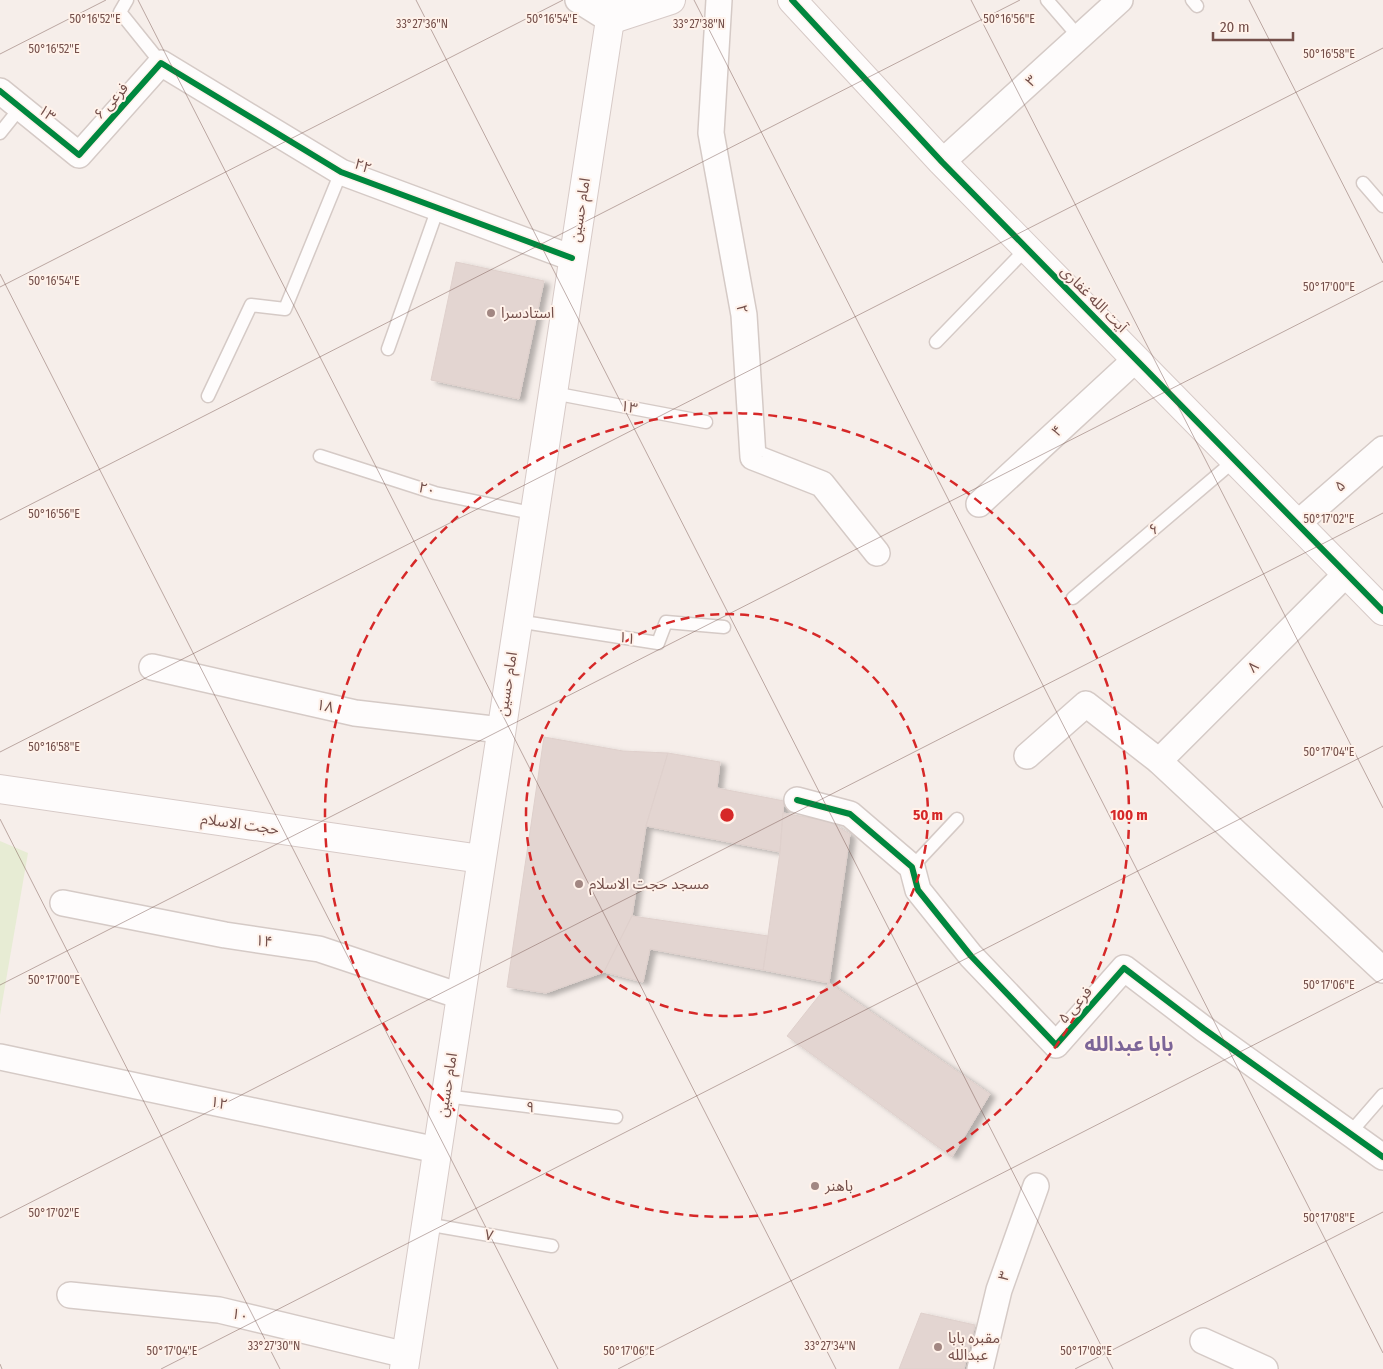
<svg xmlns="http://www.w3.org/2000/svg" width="1383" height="1369" font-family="'Fira Sans Condensed','Noto Sans Arabic',sans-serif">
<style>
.green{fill:#e7ecd4}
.building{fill:#e3d5d1;stroke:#dfd0cc;filter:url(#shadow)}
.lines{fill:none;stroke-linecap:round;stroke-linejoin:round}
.lane-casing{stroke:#d5cac6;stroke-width:15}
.street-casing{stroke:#d5cac6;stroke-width:28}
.secondary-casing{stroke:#d7cac7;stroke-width:30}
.lane{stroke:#fefcfc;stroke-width:12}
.street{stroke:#fefcfc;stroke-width:25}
.secondary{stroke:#fefcfc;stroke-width:28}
.cycleway-casing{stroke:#fff2ea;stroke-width:9}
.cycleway{stroke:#00873e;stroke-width:6}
.ticks{fill:none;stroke:#744f4a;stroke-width:1;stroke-opacity:0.45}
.ring{fill:none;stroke:#d62828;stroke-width:2.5;stroke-dasharray:9 6}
.poi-dot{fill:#a28782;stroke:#fff2ea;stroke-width:2}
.labels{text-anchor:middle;stroke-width:4;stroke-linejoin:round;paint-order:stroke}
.street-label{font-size:15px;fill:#744f4a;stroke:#fff2ea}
.poi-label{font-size:15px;fill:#744f4a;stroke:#fff2ea;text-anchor:start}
.district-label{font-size:20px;font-weight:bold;fill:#7c6598;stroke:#fff2ea}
.ticks-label{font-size:12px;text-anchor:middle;fill:#744f4a;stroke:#fff2ea;stroke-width:4;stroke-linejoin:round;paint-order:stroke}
.centre{fill:#d62828;stroke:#fff2ea;stroke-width:2.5}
.ring-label{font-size:15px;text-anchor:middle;font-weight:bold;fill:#d62828;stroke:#fff2ea;stroke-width:4;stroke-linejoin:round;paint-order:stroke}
</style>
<defs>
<filter id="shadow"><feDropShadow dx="5.5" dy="3" stdDeviation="2.5" flood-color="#0004"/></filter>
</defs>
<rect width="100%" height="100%" fill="#f6eeea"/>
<path class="green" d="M0 841 28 853 0 1015Z"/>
<g class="building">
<path d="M456 262 544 281 519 399 431 380Z"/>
<path d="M544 737 623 751 668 753 646 826 632 916 604 972 546 993 507 987Z"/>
<path d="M668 753 720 762 717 788 784 801 780 852 646 826Z"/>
<path d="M783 813 828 821 850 834 829 983 763 970 780 852Z"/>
<path d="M632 916 768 936 763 970 650 949 643 982 604 972Z"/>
<path d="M829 983 990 1094 952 1157 787 1036Z"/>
<path d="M921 1313 975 1325 964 1369H899Z"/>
</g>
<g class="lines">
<defs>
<g id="lane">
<path d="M127 0 120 12 161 63"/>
<path d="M1047 0 1079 37"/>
<path d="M1192 0 1197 6"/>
<path d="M0 133 20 108"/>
<path d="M1363 183 1383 206"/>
<path d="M936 342 1027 248"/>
<path d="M388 349 438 208"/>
<path d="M553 393 706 422"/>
<path d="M208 396 251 305 285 309 341 172"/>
<path d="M320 456 435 493 536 514"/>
<path d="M1073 598 1235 460"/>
<path d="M517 621 658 643 666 622 724 627"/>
<path d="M912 867 957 819"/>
<path d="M445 1096 616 1117"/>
<path d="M1350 1133 1383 1095"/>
<path d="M426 1224 552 1246"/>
</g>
<g id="street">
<path d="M578 0 610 20"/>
<path d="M719 0 711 133 744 315 753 457 822 484 877 553"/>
<path d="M0 91 79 155 161 63 341 172 572 258"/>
<path d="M942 162 1120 0"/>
<path d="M979 504 1136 359"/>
<path d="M1298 523 1383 449"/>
<path d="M152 667 355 713 501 730"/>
<path d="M1027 756 1086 704 1159 761 1383 970"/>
<path d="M1159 761 1347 573"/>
<path d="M797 800 850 814 912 867 918 890 971 956 1056 1045 1124 968 1204 1029 1383 1157"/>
<path d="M63 903 225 935 319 949 460 996"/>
<path d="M0 1057 437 1150"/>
<path d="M70 1295 219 1310 406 1355"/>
<path d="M1203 1341 1265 1369"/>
<path d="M980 1369 999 1290 1036 1186"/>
</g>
<g id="secondary">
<path d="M792 0 942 162 1383 611"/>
<path d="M610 20 671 0"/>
<path d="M0 789 481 859"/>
<path d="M404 1369 613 0"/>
</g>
</defs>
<use href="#lane" class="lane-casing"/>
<use href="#street" class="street-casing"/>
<use href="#secondary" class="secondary-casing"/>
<use href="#lane" class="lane"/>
<use href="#street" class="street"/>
<use href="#secondary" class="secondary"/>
<defs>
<g id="cycleway">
<path d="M792 0 942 162 1383 611"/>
<path d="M0 91 79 155 161 63 341 172 572 258"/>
<path d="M797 800 850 814 912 867 918 890 971 956 1056 1045 1124 968 1204 1029 1383 1157"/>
</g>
</defs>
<use href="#cycleway" class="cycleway-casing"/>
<use href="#cycleway" class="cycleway"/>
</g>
<path class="ticks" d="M138 0 836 1369M416 0 1113 1369M694 0 1383 1353M971 0 1383 808M1249 0 1383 263M0 54 106 0M0 274 558 1369M0 287 563 0M0 520 1020 0M0 752 1383 48M0 819 280 1369M0 985 1383 281M0 1218 1383 513M0 1364 2 1369M161 1369 1383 746M618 1369 1383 979M1075 1369 1383 1212"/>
<g class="ring">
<circle cx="727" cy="815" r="201"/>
<circle cx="727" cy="815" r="402"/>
</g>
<g class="poi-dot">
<circle cx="491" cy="313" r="5"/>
<circle cx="579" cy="884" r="5"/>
<circle cx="815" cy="1186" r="5"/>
<circle cx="938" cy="1347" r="5"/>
</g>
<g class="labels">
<g class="street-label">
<text transform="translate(1031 81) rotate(-42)" y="5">۳</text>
<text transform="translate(111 101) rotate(-48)" y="5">فرعی ۶</text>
<text transform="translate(47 113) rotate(39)" y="5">۱۳</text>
<text transform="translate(363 166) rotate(21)" y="5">۲۲</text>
<text transform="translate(580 210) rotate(-81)" y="5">امام حسین</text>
<text transform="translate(1094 299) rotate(45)" y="5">آیت الله غفاری</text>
<text transform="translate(742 309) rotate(81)" y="5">۲</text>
<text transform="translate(629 407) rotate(11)" y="5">۱۳</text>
<text transform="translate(1057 431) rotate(-43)" y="5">۴</text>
<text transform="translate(1340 486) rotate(-41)" y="5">۵</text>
<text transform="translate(427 489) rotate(16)" y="5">۲۰</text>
<text transform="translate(1154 529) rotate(-41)" y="5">۶</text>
<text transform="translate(627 638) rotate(9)" y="5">۱۱</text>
<text transform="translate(1253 667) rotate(-45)" y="5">۸</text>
<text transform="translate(507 684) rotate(-81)" y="5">امام حسین</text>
<text transform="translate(325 706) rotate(13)" y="5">۱۸</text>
<text transform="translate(240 824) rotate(8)" y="5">حجت الاسلام</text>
<text transform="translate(264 941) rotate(8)" y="5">۱۴</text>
<text transform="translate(1075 1005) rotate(-49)" y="5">فرعی ۵</text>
<text transform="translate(447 1085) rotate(-81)" y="5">امام حسین</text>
<text transform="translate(219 1103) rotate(12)" y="5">۱۲</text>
<text transform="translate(530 1107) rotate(7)" y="5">۹</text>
<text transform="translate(489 1235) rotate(10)" y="5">۷</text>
<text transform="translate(1004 1276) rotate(-70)" y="5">۳</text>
<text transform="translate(240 1315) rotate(14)" y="5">۱۰</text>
</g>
<g class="poi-label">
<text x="501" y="318">استادسرا</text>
<text x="589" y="889">مسجد حجت الاسلام</text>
<text x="825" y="1191">باهنر</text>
<text x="948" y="1343">مقبره بابا<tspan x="948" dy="17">عبدالله</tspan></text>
</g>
<g class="district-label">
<text x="1129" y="1051">بابا عبدالله</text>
</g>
</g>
<g class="ticks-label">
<text x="95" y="23">50°16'52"E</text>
<text x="552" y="23">50°16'54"E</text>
<text x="1009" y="23">50°16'56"E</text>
<text x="422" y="28">33°27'36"N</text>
<text x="699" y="28">33°27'38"N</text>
<text x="54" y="53">50°16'52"E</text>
<text x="1329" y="58">50°16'58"E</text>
<text x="54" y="285">50°16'54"E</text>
<text x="1329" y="291">50°17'00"E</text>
<text x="54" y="518">50°16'56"E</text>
<text x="1329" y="523">50°17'02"E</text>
<text x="54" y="751">50°16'58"E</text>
<text x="1329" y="756">50°17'04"E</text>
<text x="54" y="984">50°17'00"E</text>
<text x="1329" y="989">50°17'06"E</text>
<text x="54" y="1217">50°17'02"E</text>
<text x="1329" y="1222">50°17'08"E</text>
<text x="274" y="1350">33°27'30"N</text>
<text x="830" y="1350">33°27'34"N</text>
<text x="172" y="1355">50°17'04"E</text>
<text x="629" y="1355">50°17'06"E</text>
<text x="1086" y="1355">50°17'08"E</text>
</g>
<circle cx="727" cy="815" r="8" class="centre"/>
<g class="ring-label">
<text x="928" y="820">50 m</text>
<text x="1129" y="820">100 m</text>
</g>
<path d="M1213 32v8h80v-8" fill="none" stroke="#744f4a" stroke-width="2.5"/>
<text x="1220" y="32" font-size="15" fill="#744f4a" stroke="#fff2ea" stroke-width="4" paint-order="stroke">20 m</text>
</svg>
